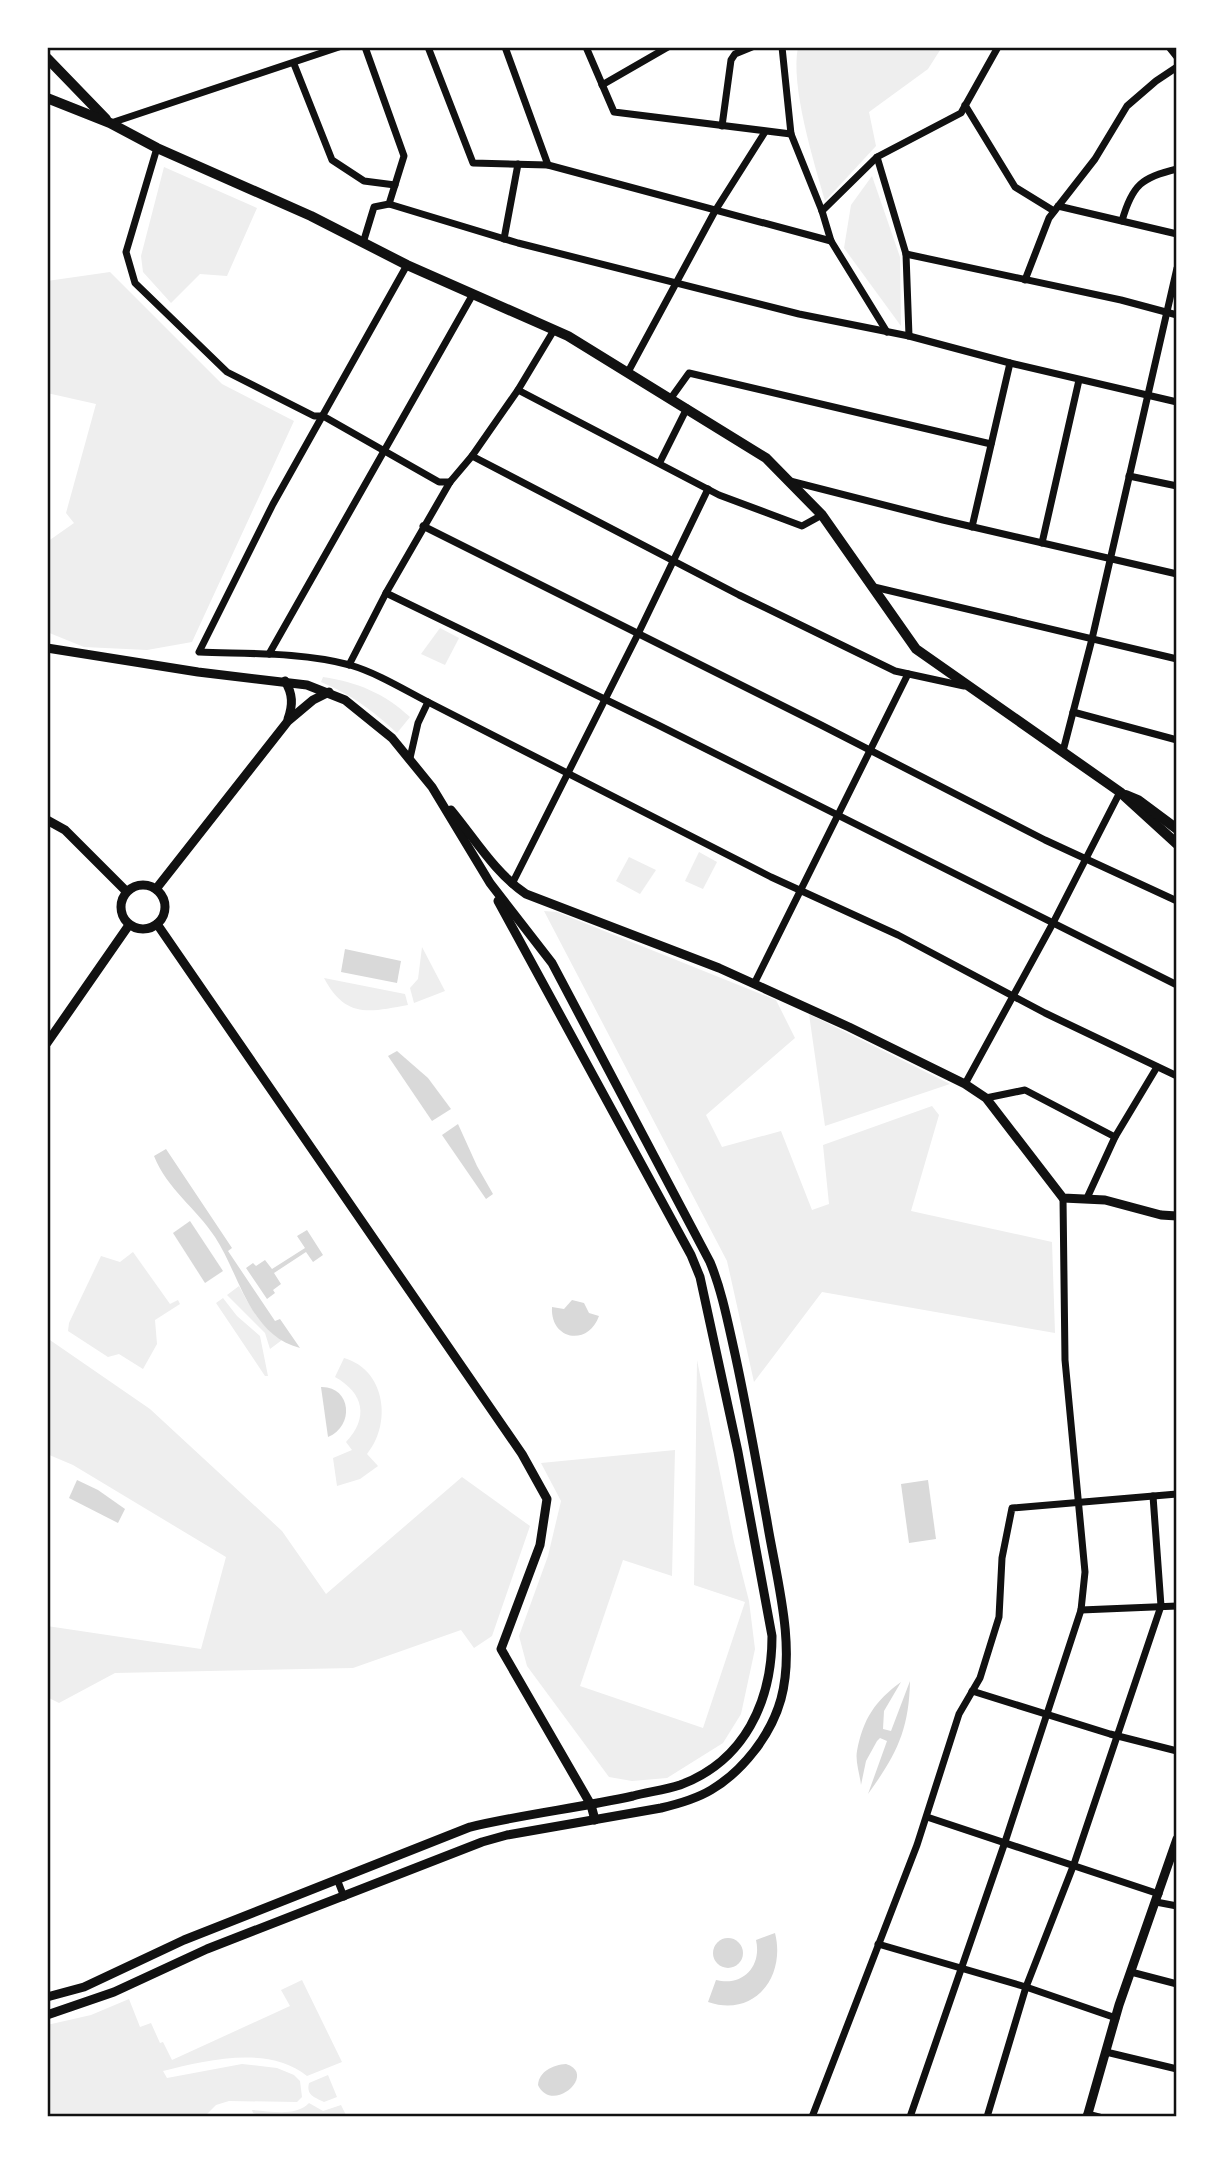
<svg xmlns="http://www.w3.org/2000/svg" width="1224" height="2164" font-family="'Open Sans',sans-serif">
<style>
.green{fill:#eee}
.water{fill:#d9d9d9}
.lines{fill:none;stroke-linecap:round;stroke-linejoin:round}
.minor{stroke:#111;stroke-width:7}
.tertiary{stroke:#111;stroke-width:9}
.secondary{stroke:#111;stroke-width:10}
.neatline{fill:none;stroke:#111;stroke-width:2.5}
</style>
<rect width="100%" height="100%" fill="#fff"/>
<g class="green">
<path d="M798 47H942L928 69 869 112 876 146 825 201C814 162 790 86 798 47Z"/>
<path d="M164 167 257 208 227 276 200 274 171 303 143 272 141 256Z"/>
<path d="M872 176 900 257 901 326 844 248 851 205Z"/>
<path d="M110 272 222 384 294 421 192 642 147 650 84 647 47 632V542L74 523 66 513 96 404 47 393V281Z"/>
<path d="M440 628 459 638 445 665 421 654Z"/>
<path d="M323 677C357 682 384 693 410 717L397 733C372 710 352 695 321 682Z"/>
<path d="M699 852 717 862 703 889 685 881Z"/>
<path d="M629 857 656 870 640 894 616 881Z"/>
<path d="M544 911 557 912 776 1000 795 1038 706 1115 722 1147 781 1131 812 1210 829 1204 823 1145 932 1106 939 1115 911 1211 1052 1242 1055 1333 822 1292 754 1382 727 1261Z"/>
<path d="M422 947 445 991 414 1003 410 988 418 979Z"/>
<path d="M324 978 405 994 408 1005C369 1012 346 1019 324 978Z"/>
<path d="M809 1014 950 1084 825 1126Z"/>
<path d="M133 1252 170 1304 178 1300 180 1304 155 1320 157 1344 143 1369 119 1354 108 1357 68 1331 69 1323 101 1256 120 1262Z"/>
<path d="M239 1286C250 1307 262 1328 282 1340L270 1349 265 1333 227 1295Z"/>
<path d="M223 1298 237 1316 260 1336 268 1376H265L216 1303Z"/>
<path d="M47 1338 150 1409 282 1531 326 1594 462 1477 530 1526 492 1636 474 1648 461 1630 353 1668 115 1673 59 1703 47 1697V1626L201 1649 226 1557 73 1465 47 1454Z"/>
<path d="M344 1358C386 1370 392 1424 367 1454L378 1466 360 1479 337 1486 333 1458 352 1450 346 1442C369 1418 364 1393 335 1377Z"/>
<path d="M697 1360 734 1542 749 1601 755 1649 741 1714 723 1743 667 1778 632 1781 609 1777 527 1666 519 1636 548 1556 561 1501 541 1463 675 1450 672 1576 623 1560 580 1686 703 1728 745 1602 694 1585Z"/>
<path d="M302 1980 342 2062 307 2076C269 2045 207 2060 163 2071L167 2078 242 2064 277 2068 294 2075 300 2081 302 2097 297 2102 229 2101 216 2105 204 2117H47V2025L91 2015 129 1999 140 2027 151 2023 160 2043 163 2042 172 2060 290 2006 281 1990Z"/>
<path d="M328 2075 337 2097 324 2102C314 2097 306 2095 309 2083Z"/>
<path d="M309 2103 323 2111 341 2105 347 2117H265L253 2113 252 2110C270 2111 296 2117 309 2103Z"/>
</g>
<g class="water">
<path d="M345 949 401 961 397 983 341 972Z"/>
<path d="M397 1051 428 1078 451 1109 432 1121 388 1056Z"/>
<path d="M458 1124 477 1166 493 1194 486 1199 442 1135Z"/>
<path d="M166 1149 232 1248 228 1251 275 1321 280 1319 300 1348C249 1335 240 1275 215 1237 196 1208 167 1189 154 1156Z"/>
<path d="M190 1221 223 1271 205 1283 173 1233Z"/>
<path d="M307 1230 323 1255 313 1262 306 1252 274 1273 281 1284 273 1290 275 1293 267 1299 246 1268 253 1263 256 1266 265 1260 272 1269 305 1248 297 1236Z"/>
<path d="M572 1300 584 1303 589 1313 599 1316C588 1347 550 1340 552 1307L564 1309Z"/>
<path d="M321 1387C351 1386 355 1426 328 1437Z"/>
<path d="M77 1480 98 1490 125 1509 118 1523 69 1498Z"/>
<path d="M928 1480 936 1539 909 1543 901 1484Z"/>
<path d="M910 1681C909 1731 896 1755 868 1794L887 1741 880 1738 877 1741 866 1761 861 1785C860 1775 855 1761 857 1751 863 1719 875 1701 901 1682L884 1711 883 1729 891 1731Z"/>
<path d="M775 1933C786 1976 755 2018 708 2002L716 1980C743 1987 762 1966 756 1940Z"/>
<circle cx="728" cy="1953" r="15"/>
<path d="M566 2064C598 2074 552 2115 538 2085 539 2071 553 2065 566 2064Z"/>
</g>
<g class="lines">
<g class="minor">
<path d="M428 47 473 163 548 165 831 241"/>
<path d="M505 47 548 165"/>
<path d="M586 47 614 112 791 134"/>
<path d="M782 47 791 134 822 211 831 241 887 332"/>
<path d="M1169 47 1177 57"/>
<path d="M294 64 332 160 364 181 395 185"/>
<path d="M602 85 668 47"/>
<path d="M965 105 1015 187 1054 211"/>
<path d="M111 123 339 47"/>
<path d="M722 126 731 60 735 54 752 47"/>
<path d="M157 148 126 252 135 283 227 372 314 416H323L439 482H450"/>
<path d="M877 157 906 254 909 336"/>
<path d="M389 204 518 243 799 314 909 336 1010 363 1177 402"/>
<path d="M1058 206 1177 234"/>
<path d="M822 211 877 157 961 113 998 47"/>
<path d="M1122 221C1132 185 1142 177 1177 169"/>
<path d="M504 239 518 164"/>
<path d="M363 243 374 207 389 204 404 156 365 47"/>
<path d="M906 254 1121 300 1177 315"/>
<path d="M407 265 273 504 199 652C248 654 302 652 350 665 377 673 403 689 428 702L418 723 410 758"/>
<path d="M1025 280 1049 218 1095 159 1127 106 1156 81 1177 67"/>
<path d="M628 372 715 211 765 132"/>
<path d="M518 390 719 495 802 526 822 515"/>
<path d="M671 398 689 373 991 444"/>
<path d="M472 456 739 595 895 671 964 686"/>
<path d="M660 462 687 408"/>
<path d="M1129 476 1177 486"/>
<path d="M790 481 943 520 1177 574"/>
<path d="M423 526 821 725 1045 840 1177 901"/>
<path d="M972 527 1010 363"/>
<path d="M1042 543 1079 380"/>
<path d="M874 587 1177 659"/>
<path d="M386 593 658 725 1177 985"/>
<path d="M269 654 473 294"/>
<path d="M349 665 386 593 450 482 472 456 518 390 554 330"/>
<path d="M428 702 771 877 898 935 1045 1013 1177 1076"/>
<path d="M1073 712 1177 740"/>
<path d="M1063 751 1092 639 1177 268"/>
<path d="M512 884 638 634 708 489"/>
<path d="M754 984 908 674"/>
<path d="M965 1084 1053 923 1120 792"/>
<path d="M986 1098 1025 1090 1115 1137"/>
<path d="M1087 1198 1115 1137 1157 1067"/>
<path d="M1081 1610 1177 1606"/>
<path d="M972 1691 1110 1734 1177 1751"/>
<path d="M927 1817 1159 1894"/>
<path d="M337 1879 344 1897"/>
<path d="M1156 1902 1177 1906"/>
<path d="M878 1944 1026 1987 1116 2018"/>
<path d="M1131 1972 1177 1984"/>
<path d="M1106 2052 1177 2069"/>
<path d="M1087 2114 1099 2117"/>
<path d="M812 2117 917 1845 959 1714 980 1678 999 1617 1002 1558 1012 1508 1177 1494"/>
<path d="M910 2117 1005 1842 1081 1610 1085 1572 1065 1360 1063 1198"/>
<path d="M987 2117 1026 1987 1074 1864 1161 1606 1153 1496"/>
</g>
<g class="tertiary">
<path d="M47 648 198 672 307 685 345 700 392 738 432 787 490 883 552 963 710 1262C722 1291 728 1323 735 1354 747 1409 757 1465 767 1521 776 1577 796 1644 781 1699 771 1735 743 1771 711 1790 696 1799 678 1804 661 1808L507 1835 482 1842 207 1949 114 1992 47 2015"/>
<path d="M285 681C293 694 293 705 288 719"/>
<path d="M451 810C475 839 495 873 526 894L719 968 849 1027 965 1084 986 1098 1063 1198 1105 1200 1161 1215 1177 1216"/>
<path d="M47 820 65 830 126 891"/>
<circle cx="143" cy="907" r="22"/>
<path d="M156 889 288 721 313 700 329 692"/>
<path d="M157 924 522 1454 547 1499 540 1545 501 1649 591 1805 595 1820"/>
<path d="M47 1043 129 925"/>
<path d="M47 1997 84 1987 184 1940 470 1827C524 1814 579 1808 633 1796 648 1792 665 1790 680 1785 745 1761 772 1701 772 1636L738 1452 700 1277 691 1255 498 901"/>
<path d="M1087 2117 1119 2005 1177 1839"/>
</g>
<g class="secondary">
<path d="M47 58 106 119"/>
<path d="M47 98 110 123 157 148 311 216 407 265 568 336 766 458 822 515 916 649 1120 792 1177 844"/>
<path d="M1126 795 1138 800 1177 829"/>
</g>
</g>
<rect width="1224" height="2164" fill="none" stroke="#ffffff" stroke-width="98"/>
<rect x="49" y="49" width="1126" height="2066" class="neatline"/>
</svg>
